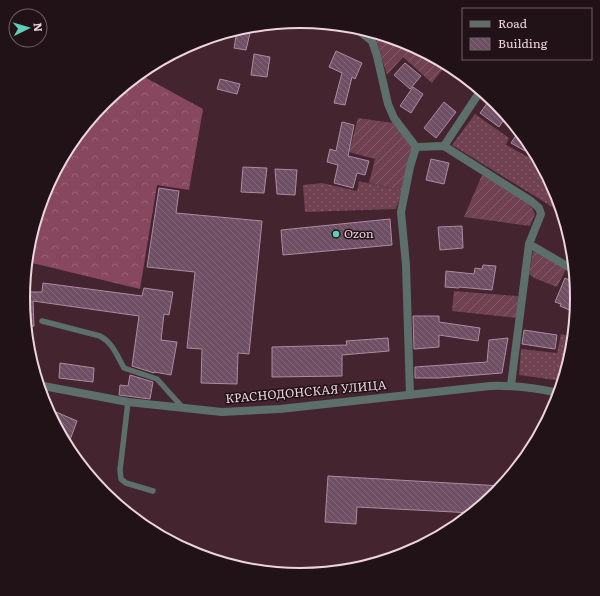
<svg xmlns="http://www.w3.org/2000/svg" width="600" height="596" font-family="Literata,serif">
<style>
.grass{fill:url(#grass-dots)}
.forest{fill:url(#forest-crowns)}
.garden{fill:url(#garden-furrows)}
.building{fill:url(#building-back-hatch);stroke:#ad8ba2}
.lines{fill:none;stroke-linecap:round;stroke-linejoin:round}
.service{stroke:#5d6f6b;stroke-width:5.5}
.minor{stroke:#5d6f6b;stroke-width:8}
.tertiary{stroke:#5d6f6b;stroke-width:8}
.poi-dot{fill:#5eceb8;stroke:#211217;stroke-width:1.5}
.labels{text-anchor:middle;stroke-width:3;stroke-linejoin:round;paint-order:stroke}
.poi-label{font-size:12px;fill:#ebd5dc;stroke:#211217;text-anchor:start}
.street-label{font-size:12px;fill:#ebd5dc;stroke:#211217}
.rim{fill:none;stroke:#ebd5dc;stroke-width:2}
</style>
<defs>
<pattern id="grass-dots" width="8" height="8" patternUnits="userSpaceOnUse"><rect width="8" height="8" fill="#704151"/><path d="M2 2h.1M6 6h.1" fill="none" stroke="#855c69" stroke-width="1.8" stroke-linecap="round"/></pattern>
<pattern id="forest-crowns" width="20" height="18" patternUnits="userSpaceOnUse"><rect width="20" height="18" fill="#87475e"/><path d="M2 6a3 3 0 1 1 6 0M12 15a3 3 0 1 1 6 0" fill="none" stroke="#986174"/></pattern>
<pattern id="garden-furrows" width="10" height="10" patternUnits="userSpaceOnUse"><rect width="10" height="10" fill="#704151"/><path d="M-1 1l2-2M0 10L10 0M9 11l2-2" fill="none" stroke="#855c69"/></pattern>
<pattern id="building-back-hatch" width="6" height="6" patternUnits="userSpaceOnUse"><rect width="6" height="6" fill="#6e4f64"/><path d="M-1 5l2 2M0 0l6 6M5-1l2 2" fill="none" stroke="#83677a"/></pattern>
</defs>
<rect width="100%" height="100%" fill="#44242f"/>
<g class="grass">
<path d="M475 114 509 138 506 145 541 164 556 192 562 213 452 145Z"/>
<path d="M359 181 402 191 396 209 305 212 303 185 322 183 357 191Z"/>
<path d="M561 334 573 337 572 352 563 381 519 375 521 349 557 353Z"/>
</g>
<path class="forest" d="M139 74 203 109 189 190 157 185 140 289 28 262 43 218 41 201 44 192 70 144 104 102Z"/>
<g class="garden">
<path d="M360 28 406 42 447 64 432 83 403 57 387 75 377 43Z"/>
<path d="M358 118 393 123 413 148 402 191 369 183 375 159 349 152Z"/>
<path d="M482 175C499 184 529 196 535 214L530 226 464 217Z"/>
<path d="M533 251 566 269 557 287 534 278 529 274Z"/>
<path d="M454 291 518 296 517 318 452 311Z"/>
</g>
<g class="building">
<path d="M237 31 250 33 246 50 234 48Z"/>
<path d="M336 51 362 63 355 79 352 77 345 105 334 103 342 73 329 67Z"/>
<path d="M254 54 270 57 267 77 251 75Z"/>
<path d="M405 63 421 76 410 89 394 75Z"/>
<path d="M220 79 240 84 237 94 217 89Z"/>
<path d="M413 87 423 94 411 113 400 106Z"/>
<path d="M491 98 507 115 499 127 480 113Z"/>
<path d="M444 102 456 112 436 138 424 128Z"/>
<path d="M342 122 354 125 348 156 369 161 365 175 357 173 353 188 334 183 338 165 327 162 330 149 336 151Z"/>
<path d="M519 131 530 143 525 151 511 143Z"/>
<path d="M431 159 449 163 444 184 426 180Z"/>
<path d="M243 167 267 168 264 193 241 192Z"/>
<path d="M275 169 297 170 295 195 277 194Z"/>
<path d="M159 188 179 191 176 213 262 221 249 354 238 353 237 384 201 383 202 349 187 348 195 272 147 267Z"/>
<path d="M390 219 392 245 283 255 281 230Z"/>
<path d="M462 226 463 248 440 250 438 227Z"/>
<path d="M483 265 496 266 492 290 459 287V288L445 287 446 271 474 274 475 268 482 269Z"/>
<path d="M565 278 575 283 577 298 574 312 560 306 561 304 555 302Z"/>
<path d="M43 283 142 296 144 288 173 292 169 315 164 314 161 340 177 342 171 375 154 372V373L132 366 139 316 33 301 34 326 26 327 24 292H42Z"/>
<path d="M413 316H439V322L480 328 478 341 439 335V347L414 349Z"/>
<path d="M524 330 557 335 555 349 522 344Z"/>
<path d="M388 338 389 351 342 355V376L272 377V347L347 345 346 341Z"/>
<path d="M508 338 502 373 439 378H415V367L487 362 489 340Z"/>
<path d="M60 363 94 368 93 382 59 378Z"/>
<path d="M130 375 153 382 150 399 119 395 120 385 128 386Z"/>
<path d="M56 412 77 421 70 440 61 436 53 421Z"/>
<path d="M328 476 502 486 496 494 473 513 357 507 356 524 325 522Z"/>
</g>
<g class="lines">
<g class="service">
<path d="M42 321 100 336C113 343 117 356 124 368L157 379 184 409"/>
<path d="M128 402 120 470 121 479 126 483 153 491"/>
</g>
<g class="minor">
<path d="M353 26 372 41 377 56 388 104 394 118 416 147 444 146 531 201 539 208 541 214 529 244 574 270"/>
<path d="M444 146 481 90"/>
<path d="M511 385 529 244"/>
<path d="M410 395 406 265 401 212 410 167 416 147"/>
</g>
<path class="tertiary" d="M38 385 128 402 222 412 280 409 490 386C514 385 536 388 559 393"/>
</g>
<circle class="poi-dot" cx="336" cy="234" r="4"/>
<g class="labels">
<g class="poi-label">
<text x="344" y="238">Ozon</text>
</g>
<g class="street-label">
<text transform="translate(306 392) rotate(-5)" y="4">КРАСНОДОНСКАЯ УЛИЦА</text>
</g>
</g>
<path d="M0 0H600V596H0ZM30 298a270 270 0 1 1 540 0a270 270 0 1 1-540 0Z" fill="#211217" fill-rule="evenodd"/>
<path class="rim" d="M30 298a270 270 0 1 1 540 0a270 270 0 1 1-540 0Z"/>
<rect x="462" y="8" width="130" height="52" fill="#211217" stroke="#726066"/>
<rect x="470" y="21" width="20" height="6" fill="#5d6f6b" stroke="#726066"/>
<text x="498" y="28" font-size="12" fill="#ebd5dc">Road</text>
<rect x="470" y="38" width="20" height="12" fill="url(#building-back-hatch)" stroke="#726066"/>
<text x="498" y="48" font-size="12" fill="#ebd5dc">Building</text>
<g transform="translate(28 28) rotate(85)"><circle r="19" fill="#211217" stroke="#726066"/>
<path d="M0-3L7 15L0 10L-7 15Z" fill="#5eceb8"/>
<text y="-6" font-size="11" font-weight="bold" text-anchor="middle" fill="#ebd5dc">N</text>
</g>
</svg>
